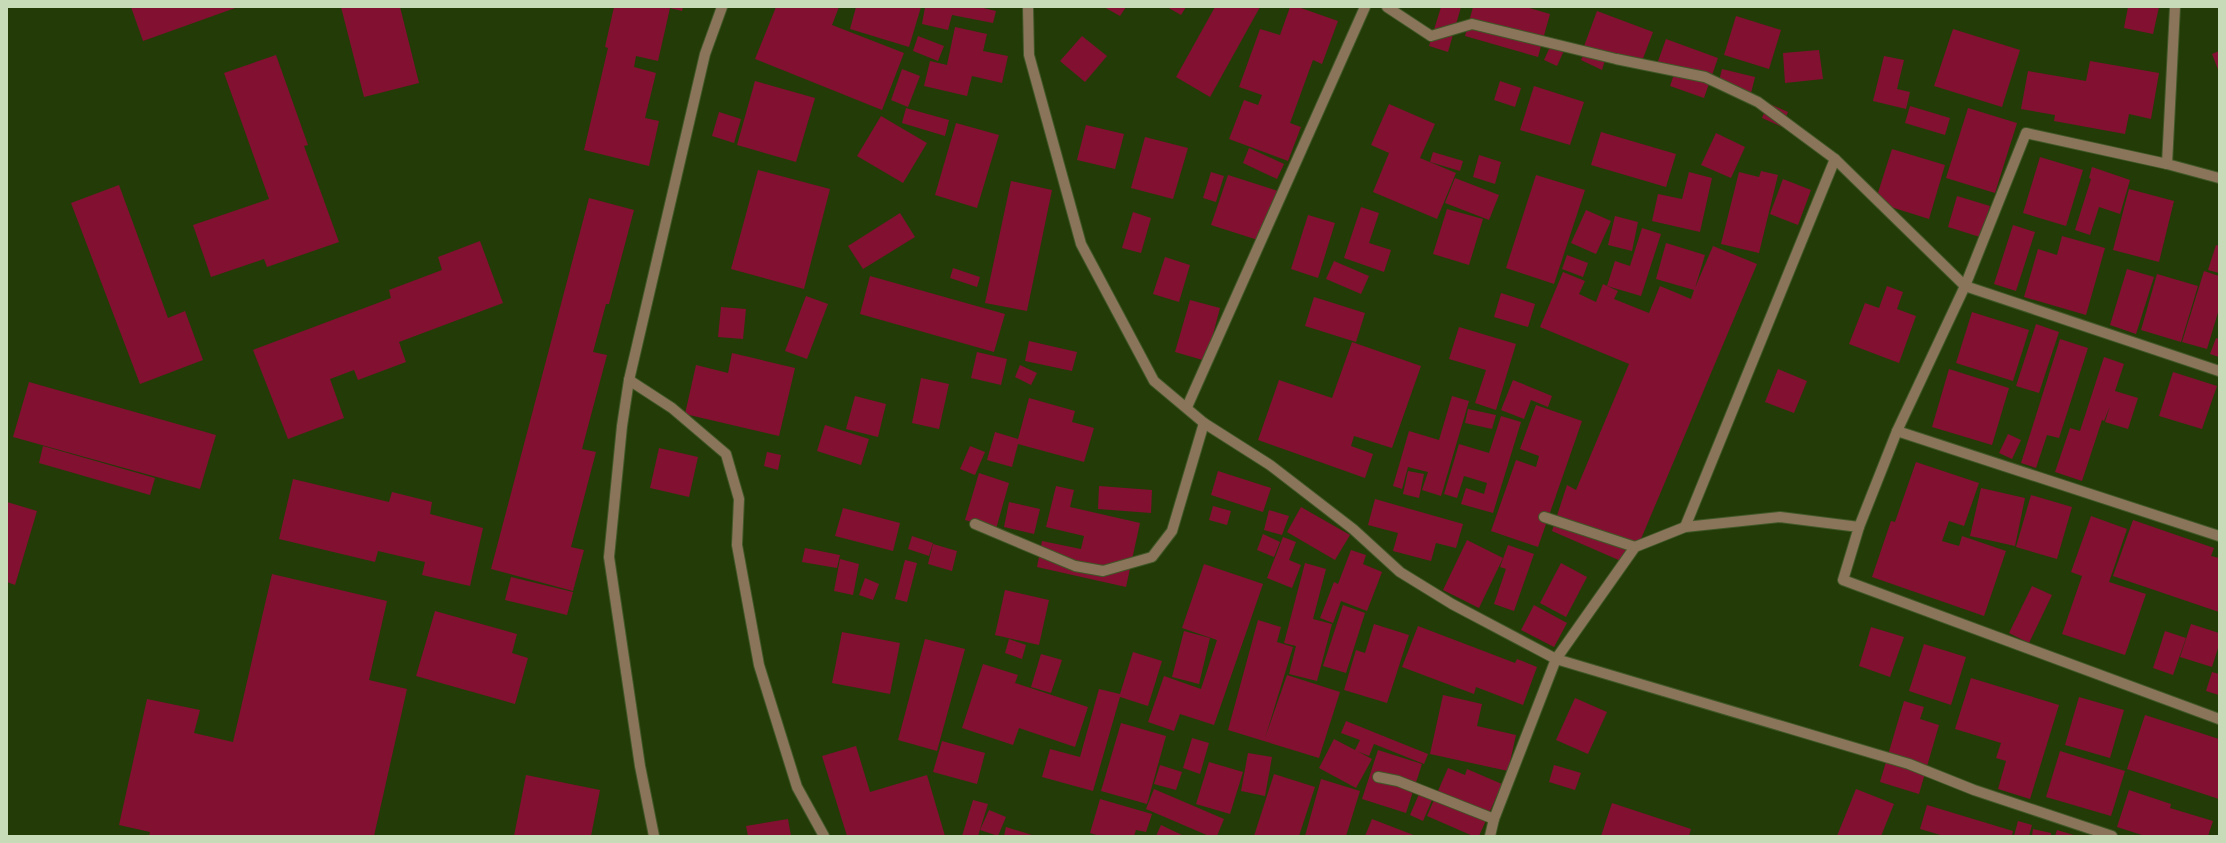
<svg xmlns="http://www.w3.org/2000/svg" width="2226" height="843" font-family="'Archivo Narrow',sans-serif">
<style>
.building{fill:#821031}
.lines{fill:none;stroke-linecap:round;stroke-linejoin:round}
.minor-casing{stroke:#415827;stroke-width:12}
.minor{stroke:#8a755b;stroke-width:10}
</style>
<rect width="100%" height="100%" fill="#233b07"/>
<g class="building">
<path d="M131 7H238L143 41Z"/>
<path d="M341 7H400L419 83 364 97Z"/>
<path d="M614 7H683L682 11 670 8 658 61 636 56 634 67 656 73 645 118 659 121 649 166 584 150 608 48 605 47Z"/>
<path d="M776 7H839L832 25 904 53 882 110 755 59Z"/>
<path d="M856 7H921L909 47 850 29Z"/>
<path d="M925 7H979L996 11 993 23 952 15 948 30 922 24Z"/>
<path d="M1104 7H1126L1120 16Z"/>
<path d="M1167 7H1186L1181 15Z"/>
<path d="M1215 7H1260L1210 97 1176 77Z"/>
<path d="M1290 7H1298L1338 21 1322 64 1313 60 1290 123 1301 127 1288 161 1229 139 1244 100 1258 105 1262 95 1239 87 1260 29 1280 35Z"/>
<path d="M1441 7H1461L1448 52 1429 46Z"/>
<path d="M1473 7H1526L1550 14 1538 57 1465 36Z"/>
<path d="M2128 7H2159L2153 34 2124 28Z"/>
<path d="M1597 11 1653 32 1639 69 1583 49Z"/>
<path d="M1736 16 1781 30 1769 69 1724 55Z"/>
<path d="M955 27 987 34 983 51 1008 56 1002 83 972 76 967 96 924 86 930 61 947 65Z"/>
<path d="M1953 29 2020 50 2002 107 1934 86Z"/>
<path d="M918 36 944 46 938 61 913 51Z"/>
<path d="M1082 36 1107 56 1085 82 1060 61Z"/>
<path d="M1554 38 1567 44 1557 66 1544 60Z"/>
<path d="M1666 39 1718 58 1704 98 1670 86 1675 71 1657 64Z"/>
<path d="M1819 50 1823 79 1785 83 1783 53Z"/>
<path d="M1585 51 1605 60 1602 70 1581 60Z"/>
<path d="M2219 51V72L2212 54Z"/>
<path d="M276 55 308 145 304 146 339 242 267 267 264 259 211 277 193 225 269 199 224 73Z"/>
<path d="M1884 56 1904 60 1897 89 1910 92 1906 109 1873 101Z"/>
<path d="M2090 61 2159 73 2151 119 2129 114 2125 134 2054 121 2055 115 2021 109 2028 71 2086 81Z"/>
<path d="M902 69 920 76 908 107 891 100Z"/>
<path d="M1722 69 1755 77 1750 97 1717 89Z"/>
<path d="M755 81 815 98 796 162 737 145Z"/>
<path d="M1500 81 1521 88 1515 107 1494 100Z"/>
<path d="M1534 86 1584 102 1570 145 1520 130Z"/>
<path d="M1768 103 1788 112 1782 127 1762 118Z"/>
<path d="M1389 104 1435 124 1420 158 1456 173 1437 219 1373 192 1389 153 1371 145Z"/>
<path d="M1910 106 1950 118 1945 135 1905 123Z"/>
<path d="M906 108 949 120 945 136 902 123Z"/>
<path d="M1968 108 2017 123 1995 193 1946 178Z"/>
<path d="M719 112 741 119 734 143 712 136Z"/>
<path d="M881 116 927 143 903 183 857 156Z"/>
<path d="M956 123 999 135 977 208 935 195Z"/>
<path d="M1086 125 1124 134 1115 169 1077 160Z"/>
<path d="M1601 132 1676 154 1666 187 1591 165Z"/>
<path d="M1716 133 1745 147 1731 178 1701 165Z"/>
<path d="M1145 137 1188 148 1173 199 1131 188Z"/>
<path d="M1249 148 1284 164 1277 179 1243 163Z"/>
<path d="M1892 149 1945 165 1929 219 1875 202Z"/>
<path d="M1433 152 1463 161 1460 171 1430 162Z"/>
<path d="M1479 155 1501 162 1495 184 1473 177Z"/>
<path d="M2040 157 2083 170 2066 226 2023 213Z"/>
<path d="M2092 167 2130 180 2120 214 2099 207 2090 235 2075 230 2091 179 2089 178Z"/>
<path d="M758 170 830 189 804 289 731 269Z"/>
<path d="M1761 171 1778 175 1759 253 1721 244 1739 172 1759 177Z"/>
<path d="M1211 172 1224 176 1216 202 1203 198Z"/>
<path d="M1689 172 1712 178 1700 232 1652 221 1658 194 1682 199Z"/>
<path d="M1228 175 1278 191 1261 241 1211 225Z"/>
<path d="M1536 175 1585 190 1554 284 1506 268Z"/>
<path d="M1455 178 1499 195 1489 220 1445 203Z"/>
<path d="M1783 179 1811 190 1798 225 1770 214Z"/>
<path d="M1011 181 1052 190 1027 311 985 303Z"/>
<path d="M119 185 168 318 185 311 203 360 140 384 71 203Z"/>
<path d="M2129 189 2174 201 2159 262 2113 250Z"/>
<path d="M1957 196 1990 206 1980 237 1948 227Z"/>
<path d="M589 198 634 210 609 304H606L593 352 607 355 582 449 596 452 571 547 584 550 573 591 491 569Z"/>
<path d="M1361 207 1379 213 1369 243 1391 250 1384 272 1344 258Z"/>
<path d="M1447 209 1483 219 1469 265 1433 254Z"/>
<path d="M1586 210 1611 221 1596 254 1571 243Z"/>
<path d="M1133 212 1151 218 1141 253 1122 248Z"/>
<path d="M900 213 915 237 863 269 848 246Z"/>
<path d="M1308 215 1335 223 1318 278 1291 269Z"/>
<path d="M1615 216 1638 222 1632 251 1608 245Z"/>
<path d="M2013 225 2035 232 2016 291 1994 284Z"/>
<path d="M1642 228 1661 234 1641 296 1607 286 1615 261 1630 266Z"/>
<path d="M2062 236 2105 248 2086 315 2024 297 2038 249 2057 255Z"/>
<path d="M480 241 503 303 399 342 406 362 358 380 354 370 330 379 344 418 288 439 253 350 391 298 389 290 442 270 438 257Z"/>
<path d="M1666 243 1705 255 1695 288 1713 246 1757 264 1630 565 1552 531 1567 485 1576 490 1629 364 1540 327 1563 272 1585 281 1579 294 1596 302 1603 284 1618 291 1614 299 1649 313 1660 286 1691 299 1694 290 1656 279Z"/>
<path d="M2216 245 2219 246V273L2208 270Z"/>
<path d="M1567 255 1588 263 1583 277 1562 269Z"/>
<path d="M1165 257 1190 265 1179 302 1153 294Z"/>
<path d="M1334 261 1369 276 1361 294 1326 279Z"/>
<path d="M953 268 980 277 977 287 950 278Z"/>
<path d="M2127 269 2154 277 2136 334 2110 325Z"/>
<path d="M2204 271 2219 276V309L2207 349 2182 342Z"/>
<path d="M2157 274 2198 286 2181 342 2141 330Z"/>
<path d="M870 276 1005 314 994 352 860 314Z"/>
<path d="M1887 286 1903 292 1897 309 1916 316 1899 363 1849 344 1865 303 1879 308Z"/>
<path d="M1501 293 1535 304 1528 327 1494 317Z"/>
<path d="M806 296 828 304 807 359 785 351Z"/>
<path d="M1314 297 1365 313 1356 342 1305 326Z"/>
<path d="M1190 300 1220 308 1206 361 1175 352Z"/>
<path d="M721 307 746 309 743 339 718 337Z"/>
<path d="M1972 312 2029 330 2013 381 1956 363Z"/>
<path d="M2036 324 2059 332 2039 393 2016 386Z"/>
<path d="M1459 327 1516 344 1496 410 1475 403 1486 370 1449 359Z"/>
<path d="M2216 338 2219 339V357L2210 354Z"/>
<path d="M2060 339 2088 348 2059 438 2047 435 2036 468 2021 463Z"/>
<path d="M1029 341 1077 352 1072 371 1025 361Z"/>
<path d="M1352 342 1421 366 1392 448 1354 436 1351 446 1373 454 1365 478 1258 440 1279 380 1332 398Z"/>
<path d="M977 352 1007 359 1001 385 971 378Z"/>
<path d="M732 353 795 368 779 436 685 414 696 365 728 373Z"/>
<path d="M2104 357 2124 364 2115 391 2138 398 2128 429 2105 422 2110 406 2104 421 2102 420 2082 481 2055 472 2070 428 2080 431Z"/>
<path d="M1020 365 1037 373 1031 385 1015 377Z"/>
<path d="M1778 369 1807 381 1794 413 1765 402Z"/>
<path d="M1949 369 2009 388 1992 445 1932 427Z"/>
<path d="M2173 372 2217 386 2202 429 2159 416Z"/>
<path d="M921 378 949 384 939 429 912 423Z"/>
<path d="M1513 380 1552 396 1548 407 1531 400 1524 419 1501 410Z"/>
<path d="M29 382 216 435 200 489 13 437Z"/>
<path d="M855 396 886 404 878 437 846 429Z"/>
<path d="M1452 396 1469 401 1441 496 1422 490 1428 472 1408 467 1402 489 1393 486 1409 431 1439 440Z"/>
<path d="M1029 398 1075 411 1072 422 1094 428 1084 462 1018 444 1012 467 987 460 995 432 1018 439Z"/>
<path d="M1536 405 1582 421 1538 547 1491 531 1516 460 1536 467 1539 456 1520 449Z"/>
<path d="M1468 409 1496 415 1492 429 1465 423Z"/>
<path d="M1501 416 1521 422 1493 513 1461 504 1466 488 1484 494 1487 483 1464 476 1457 498 1444 494 1459 444 1489 453Z"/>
<path d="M825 425 869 439 861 465 817 451Z"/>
<path d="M2008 434 2021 440 2012 459 1999 453Z"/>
<path d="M43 446 155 478 150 495 39 463Z"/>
<path d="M970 446 985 452 975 475 960 469Z"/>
<path d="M659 448 698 457 689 497 650 488Z"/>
<path d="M767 452 781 455 778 470 764 466Z"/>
<path d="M1916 462 1979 483 1964 526 1949 521 1942 541 1959 546 1962 536 2006 551 1984 616 1872 577 1891 521 1895 522Z"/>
<path d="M1218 471 1271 488 1263 512 1211 495Z"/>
<path d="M1408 471 1424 474 1419 498 1403 494Z"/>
<path d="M979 473 1009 483 996 529 965 520Z"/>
<path d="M293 479 389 502 392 492 432 502 430 514 483 528 470 586 422 575 425 562 378 551 375 562 279 539Z"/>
<path d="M1056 486 1074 490 1070 507 1140 523 1126 587 1037 567 1042 541 1081 549 1084 536 1046 527Z"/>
<path d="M1099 486 1152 490 1151 513 1098 509Z"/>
<path d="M1981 488 2025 498 2015 546 1970 536Z"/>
<path d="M2031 495 2072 507 2057 559 2016 547Z"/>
<path d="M1375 499 1463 524 1456 548 1436 543 1431 561 1393 551 1398 533 1368 525Z"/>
<path d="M7 502 37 511 15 585 7 582Z"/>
<path d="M1009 502 1040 509 1034 534 1004 527Z"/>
<path d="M1213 506 1231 511 1227 525 1209 520Z"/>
<path d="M1301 507 1350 535 1335 560 1287 532Z"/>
<path d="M843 508 900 523 893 551 835 536Z"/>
<path d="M1269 510 1289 516 1282 535 1264 530Z"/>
<path d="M2091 516 2127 529 2109 582 2146 594 2125 655 2062 634 2082 576 2071 572Z"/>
<path d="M2133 520 2214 548 2211 556 2219 558V612L2113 576Z"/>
<path d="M1263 534 1280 542 1274 557 1257 550Z"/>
<path d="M912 536 933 543 929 556 908 549Z"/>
<path d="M1283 537 1296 542 1289 560 1301 565 1292 588 1267 578Z"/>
<path d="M1467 540 1503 558 1479 608 1443 590Z"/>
<path d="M933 544 957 551 952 571 928 564Z"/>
<path d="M1508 545 1534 554 1514 611 1494 604 1506 569 1500 567Z"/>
<path d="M805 548 840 555 837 568 802 562Z"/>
<path d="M1351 550 1366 555 1363 564 1382 572 1367 611 1341 601 1333 623 1320 618 1334 582 1338 584Z"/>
<path d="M840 559 859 564 853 595 834 591Z"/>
<path d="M905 560 917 563 907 602 895 599Z"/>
<path d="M1305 563 1326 569 1313 619 1332 624 1317 681 1289 674 1296 646 1284 643Z"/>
<path d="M1561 563 1587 577 1566 617 1540 603Z"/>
<path d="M1204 564 1263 584 1214 725 1180 714 1174 731 1148 722 1164 676 1201 689 1217 640 1182 628Z"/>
<path d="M272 574 387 601 369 680 407 689 374 836H149L150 832 119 825 147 699 200 710 194 733 233 742Z"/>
<path d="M511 577 573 592 567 615 505 600Z"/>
<path d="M865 578 879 584 873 600 859 595Z"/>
<path d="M2032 586 2052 595 2029 643 2009 633Z"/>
<path d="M1005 590 1049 600 1039 645 995 635Z"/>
<path d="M1343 605 1365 613 1346 673 1323 666Z"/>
<path d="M1534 605 1567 623 1554 647 1521 630Z"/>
<path d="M435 611 517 634 512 653 528 658 515 704 416 676Z"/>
<path d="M1258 620 1281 627 1277 642 1293 647 1265 738 1287 675 1340 692 1319 758 1228 730Z"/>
<path d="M1374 624 1409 635 1387 703 1344 690 1356 650 1365 653Z"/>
<path d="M2191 624 2219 633V645L2212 667 2180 657Z"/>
<path d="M1418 626 1515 663 1517 659 1537 667 1523 705 1476 687 1474 694 1402 667Z"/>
<path d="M1871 627 1904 637 1890 677 1859 666Z"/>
<path d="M1184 631 1210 638 1199 684 1172 677Z"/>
<path d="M2165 631 2186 638 2173 675 2153 668Z"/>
<path d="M842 632 900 643 890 694 832 683Z"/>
<path d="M925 639 965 649 937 751 898 740Z"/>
<path d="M1009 639 1026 645 1022 659 1005 653Z"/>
<path d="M1924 644 1966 657 1951 705 1909 691Z"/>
<path d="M1133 652 1162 661 1148 706 1120 697 1093 791 1042 777 1050 749 1080 757 1099 689 1120 694Z"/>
<path d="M1041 654 1062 660 1051 693 1031 687Z"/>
<path d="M983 664 1018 675 1015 683 1088 707 1075 747 1019 728 1013 745 962 728Z"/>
<path d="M2212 672 2219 674V695L2206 691Z"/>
<path d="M1971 678 2059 705 2030 799 1998 789 2006 761 1996 758 2001 743 1955 729Z"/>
<path d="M1443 695 1482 704 1477 726 1516 735 1508 771 1430 754Z"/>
<path d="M2079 697 2124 710 2110 758 2065 745Z"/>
<path d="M1575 698 1607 712 1588 754 1556 740Z"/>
<path d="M1904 701 1924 707 1920 719 1939 725 1919 794 1880 782Z"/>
<path d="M2145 715 2219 739V799L2127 769Z"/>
<path d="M1346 721 1428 754 1424 764 1374 744 1369 756 1357 751 1372 759 1356 788 1319 768 1334 739 1355 750 1360 740 1341 733Z"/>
<path d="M1121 723 1166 736 1147 804 1101 791Z"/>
<path d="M1192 738 1209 743 1200 774 1183 768Z"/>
<path d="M942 741 985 753 977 784 933 772Z"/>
<path d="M856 746 870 792 927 775 945 836H847L822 756Z"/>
<path d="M1378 750 1422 764 1406 813 1362 799Z"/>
<path d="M2060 751 2125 771 2111 816 2046 797Z"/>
<path d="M1248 753 1272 757 1265 796 1241 791Z"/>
<path d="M1209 762 1243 772 1230 814 1196 804Z"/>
<path d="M1160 765 1182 772 1176 790 1154 784Z"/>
<path d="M1554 765 1581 773 1575 790 1549 782Z"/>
<path d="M1448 768 1465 775 1467 769 1502 784 1479 836H1473L1427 816Z"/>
<path d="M1274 774 1315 787 1299 836H1254Z"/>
<path d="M526 775 600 790 591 836H514Z"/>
<path d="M1321 779 1360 791 1346 836H1305Z"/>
<path d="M1154 789 1224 819 1217 836H1209L1146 809Z"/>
<path d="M1856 789 1894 804 1881 836H1837Z"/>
<path d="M2129 790 2171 804 2170 808 2213 821 2208 836H2145L2117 827Z"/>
<path d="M1419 794 1432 800 1423 821 1410 815Z"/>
<path d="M1100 799 1152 814 1146 832 1136 830 1134 836H1100L1090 833Z"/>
<path d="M973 800 988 804 978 836H962Z"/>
<path d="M1612 803 1691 829 1689 836H1601Z"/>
<path d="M1927 805 2013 831 2012 836H1944L1920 829Z"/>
<path d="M989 810 1006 817 998 836 980 830Z"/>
<path d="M788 819 791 836H748L746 826Z"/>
<path d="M1372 819 1416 836H1365Z"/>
<path d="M2018 821 2032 825 2029 836H2014Z"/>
<path d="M1161 825 1184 836H1156Z"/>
<path d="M1006 827 1032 835V836H1004Z"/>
<path d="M2033 829 2051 833V836H2032Z"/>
<path d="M2057 830 2077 836H2055Z"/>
</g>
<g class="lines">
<defs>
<g id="minor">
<path d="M1028 7 1029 55 1081 244 1154 381 1204 423 1270 465 1353 529 1400 572 1452 604 1556 659 1909 764 1974 790 2112 836"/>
<path d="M1387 7 1431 36 1472 24 1616 59 1705 77 1758 102 1835 159 1685 527"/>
<path d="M1835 159 1965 286 2219 371"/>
<path d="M2167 164 2219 178"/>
<path d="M629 380 672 408 726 454 739 499 737 545 759 665 797 787 824 836"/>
<path d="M1187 407 1365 7"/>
<path d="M1897 431 2219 536"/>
<path d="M1544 517 1635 547"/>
<path d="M975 524 1075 566 1103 571 1152 557 1172 531 1204 423"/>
<path d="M1859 527 1897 431 1965 286 2026 133 2167 164 2175 7"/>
<path d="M1378 777 1398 781 1494 819"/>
<path d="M654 836 640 766 609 557 622 426 629 380 705 54 722 7"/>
<path d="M1490 836 1494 819 1556 659 1635 547 1685 527 1780 517 1859 527 1843 580 2219 719"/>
</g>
</defs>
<use href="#minor" class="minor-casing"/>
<use href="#minor" class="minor"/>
</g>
<rect width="2226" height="843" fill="none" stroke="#c7dbb8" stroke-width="16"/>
</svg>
